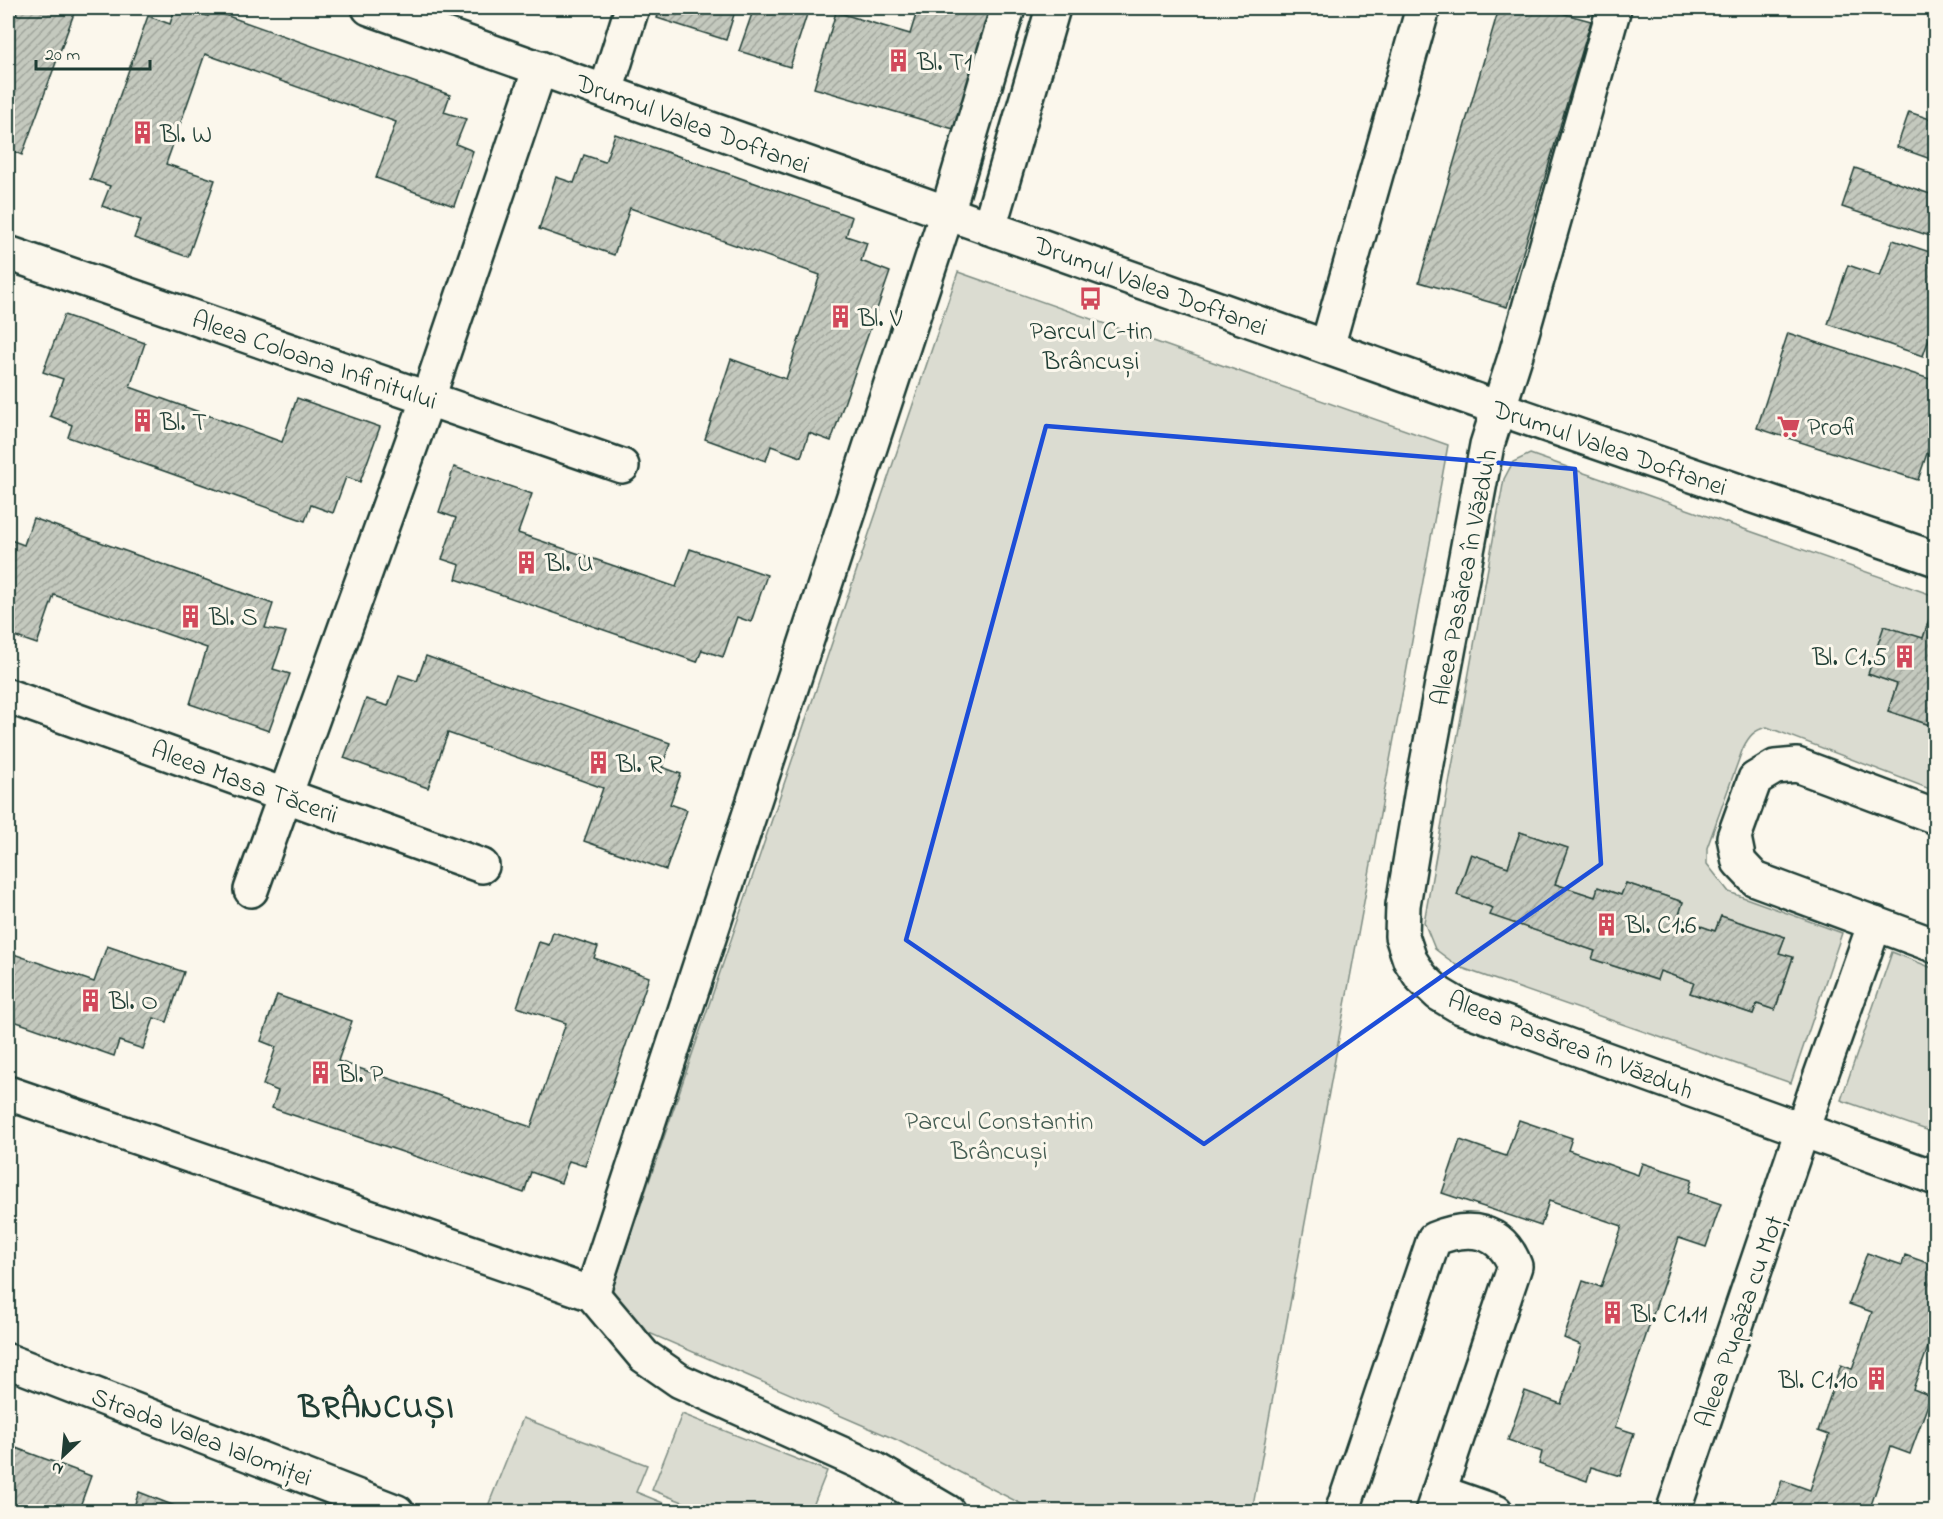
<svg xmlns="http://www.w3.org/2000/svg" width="1943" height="1519" font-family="'Indie Flower',sans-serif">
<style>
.green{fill:#dbdcd1;stroke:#7d8c82;stroke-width:1.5;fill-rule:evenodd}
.building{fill:url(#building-hatch);stroke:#1f3d34;stroke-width:1.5}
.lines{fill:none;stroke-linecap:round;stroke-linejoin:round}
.minor-casing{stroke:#1f3d34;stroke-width:38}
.minor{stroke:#fbf7ec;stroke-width:33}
.marked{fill:none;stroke:#1d4ed8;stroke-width:4.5;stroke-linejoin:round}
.labels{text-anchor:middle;stroke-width:6;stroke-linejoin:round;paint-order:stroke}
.poi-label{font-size:26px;fill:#1f3d34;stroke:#fbf7ec;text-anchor:start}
.street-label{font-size:26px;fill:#1f3d34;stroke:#fbf7ec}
.park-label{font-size:26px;fill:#455d53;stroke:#fbf7ec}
.district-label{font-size:32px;font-weight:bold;letter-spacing:1.5px;fill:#1f3d34;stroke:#fbf7ec}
</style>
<defs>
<pattern id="building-hatch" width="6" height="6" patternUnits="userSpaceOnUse" patternTransform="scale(1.5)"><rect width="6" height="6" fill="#c4c9be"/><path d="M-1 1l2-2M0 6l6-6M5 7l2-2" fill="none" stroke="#9fa49b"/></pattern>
</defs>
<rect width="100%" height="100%" fill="#fbf7ec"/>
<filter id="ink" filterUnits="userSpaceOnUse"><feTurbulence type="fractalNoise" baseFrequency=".0167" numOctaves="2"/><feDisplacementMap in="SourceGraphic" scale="12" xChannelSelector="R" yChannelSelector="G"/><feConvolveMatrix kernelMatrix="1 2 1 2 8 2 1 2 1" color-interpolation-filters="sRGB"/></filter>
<g filter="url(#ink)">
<g class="green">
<path d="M958 272 1448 445 1252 1511H1035L897 1440 642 1330 611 1293Z"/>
<path d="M1530 454 1935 596V622L1929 620 1923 638 1868 674 1897 684 1888 711 1935 727V791L1767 727C1754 730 1749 736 1743 748L1707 848V864L1729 892 1842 933 1791 1083 1459 967 1435 949 1424 922 1504 479 1513 462ZM1520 832 1567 848 1555 884 1595 897 1598 888 1621 895 1626 883 1683 902 1678 918 1715 931 1721 916 1785 937 1779 953 1793 958 1775 1010 1757 1004 1753 1014 1690 993 1694 983 1660 971 1656 980 1592 959 1595 951 1491 915 1493 908 1457 895 1470 855 1508 867Z"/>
<path d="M1892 952 1935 969V1133L1841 1100Z"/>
<path d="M682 1414 827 1471 811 1511H706L652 1490Z"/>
<path d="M523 1418 647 1465 636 1492 683 1511H486Z"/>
</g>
<g class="building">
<path d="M18 8H76L22 155 8 149V37Z"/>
<path d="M175 8H183L208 16 211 10 450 95 444 112 466 119 456 144 473 151 454 206 376 178 396 122 205 54 166 164 215 180 188 257 134 238 141 220 102 206 110 186 90 179 148 16 170 24Z"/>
<path d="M660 8H736L726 40 657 18Z"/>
<path d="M754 8H809L790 67 739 51Z"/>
<path d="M918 8H992L957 130 814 88 836 12 910 34Z"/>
<path d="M1499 8H1543L1591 21 1507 307 1419 282Z"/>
<path d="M1909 112 1936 121V161L1897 147Z"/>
<path d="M615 134 852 217 846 236 867 243 861 261 890 272 831 441 809 433 801 457 771 446 766 461 705 439 731 359 786 379 820 275 630 208 614 255 539 229 556 177 574 183 584 155 605 162Z"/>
<path d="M1855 168 1933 195 1936 188V238L1842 207Z"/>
<path d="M1893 240 1936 254V338L1930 336 1923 356 1828 324 1848 265 1880 276Z"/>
<path d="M64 315 145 343 130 387 282 442 297 398 380 427 360 482 346 477 333 513 311 505 305 521 68 437 72 425 50 416 63 379 43 372Z"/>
<path d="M1788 333 1936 381V427L1918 480 1757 428Z"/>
<path d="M454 467 532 494 518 533 676 587 690 549 767 575 751 622 737 617 723 657 702 650 697 662 456 579 460 565 442 559 456 518 439 512Z"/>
<path d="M33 518 273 604 265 628 286 632 273 669 290 674 269 731 190 704 207 648 54 595 37 644 8 634V539L24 545Z"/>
<path d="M1929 620 1936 622V727L1888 711 1897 684 1868 674 1884 626 1923 638Z"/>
<path d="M426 656 670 743 662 767 681 774 670 804 687 810 666 870 584 841 603 788 448 733 428 788 344 758 366 699 388 706 399 675 417 681Z"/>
<path d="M1520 832 1568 848 1555 884 1595 897 1598 887 1621 895 1626 883 1683 902 1678 918 1715 931 1721 916 1785 937 1779 953 1793 957 1775 1010 1757 1004 1753 1014 1690 993 1694 983 1660 971 1657 980 1592 959 1595 951 1490 915 1493 908 1457 895 1471 854 1508 867Z"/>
<path d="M553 932 598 947 594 958 649 977 585 1166 569 1161 561 1183 531 1172 524 1193 272 1108 278 1091 263 1085 276 1047 261 1041 277 995 352 1021 338 1061 531 1127 566 1023 517 1007 539 942 549 945Z"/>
<path d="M107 946 184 972 167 1022 154 1018 143 1049 119 1041 114 1056 8 1019V952L94 982Z"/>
<path d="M1519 1120 1572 1138 1568 1150 1638 1175 1642 1163 1692 1179 1688 1193 1721 1204 1706 1247 1679 1238 1615 1427 1634 1433 1620 1476 1591 1467 1587 1481 1539 1464 1542 1452 1508 1440 1525 1391 1561 1404 1581 1345 1564 1338 1583 1281 1601 1287 1622 1226 1549 1201 1541 1226 1442 1193 1460 1140 1506 1156Z"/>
<path d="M1867 1253 1902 1265 1905 1255 1936 1266V1332L1934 1331 1913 1389 1931 1396 1910 1454 1891 1447 1870 1508 1880 1512H1771L1782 1480 1810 1490 1829 1435 1818 1431 1841 1365 1852 1369 1872 1312 1849 1304Z"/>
<path d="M8 1445 91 1476 78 1512H8Z"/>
<path d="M139 1492 190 1512H132Z"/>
</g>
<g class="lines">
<defs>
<g id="minor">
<path d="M369 8 1498 408 1936 559"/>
<path d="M1614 8 1516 354 1487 445 1422 790 1403 905 1402 936 1410 960 1421 977 1439 994 1461 1007 1936 1178"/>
<path d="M606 91 632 8"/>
<path d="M989 228 1053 8"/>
<path d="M8 253 622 466"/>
<path d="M1327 347 1423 8"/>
<path d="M8 696 482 866"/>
<path d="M1936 817 1797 765 1775 767 1755 779 1734 837 1739 862 1755 879 1936 946"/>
<path d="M251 890 428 398 540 68"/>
<path d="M8 1093 592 1294 644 1356 680 1381 871 1467 948 1512"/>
<path d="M592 1294 947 213 1008 8"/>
<path d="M8 1361 397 1512"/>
<path d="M1439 1492 1496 1512"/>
<path d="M1342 1512 1434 1239C1468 1225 1501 1228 1515 1266L1432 1512"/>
<path d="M1673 1512 1815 1092 1875 923"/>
</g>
</defs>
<use href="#minor" class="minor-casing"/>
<use href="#minor" class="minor"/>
</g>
</g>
<path class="marked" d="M1046 426 1575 469 1601 864 1204 1144 906 940Z"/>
<defs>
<symbol id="building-bare" viewBox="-9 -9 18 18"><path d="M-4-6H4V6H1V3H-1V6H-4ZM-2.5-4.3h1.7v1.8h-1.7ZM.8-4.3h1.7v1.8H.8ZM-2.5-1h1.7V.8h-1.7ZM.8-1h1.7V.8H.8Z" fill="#d1495b" stroke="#fbf7ec" stroke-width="2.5" paint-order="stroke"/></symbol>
<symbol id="bus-bare" viewBox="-9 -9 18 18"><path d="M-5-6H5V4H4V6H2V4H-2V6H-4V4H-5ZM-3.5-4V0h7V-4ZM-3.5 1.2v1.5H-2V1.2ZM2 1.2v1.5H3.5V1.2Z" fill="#d1495b" stroke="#fbf7ec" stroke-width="2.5" paint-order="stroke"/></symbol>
<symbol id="supermarket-bare" viewBox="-9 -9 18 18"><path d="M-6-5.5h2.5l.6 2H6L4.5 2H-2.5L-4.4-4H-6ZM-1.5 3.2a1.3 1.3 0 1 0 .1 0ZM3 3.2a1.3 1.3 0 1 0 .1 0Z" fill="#d1495b" stroke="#fbf7ec" stroke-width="2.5" paint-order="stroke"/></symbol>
</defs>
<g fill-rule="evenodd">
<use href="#building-bare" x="882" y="44" width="33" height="33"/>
<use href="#building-bare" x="126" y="116" width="33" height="33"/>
<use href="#bus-bare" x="1074" y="282" width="33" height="33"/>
<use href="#building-bare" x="824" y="300" width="33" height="33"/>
<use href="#building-bare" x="126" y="404" width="33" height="33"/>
<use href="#supermarket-bare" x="1772" y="410" width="33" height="33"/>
<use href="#building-bare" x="510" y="546" width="33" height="33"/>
<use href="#building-bare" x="174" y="600" width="33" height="33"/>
<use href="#building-bare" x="1888" y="640" width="33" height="33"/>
<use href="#building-bare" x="582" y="746" width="33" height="33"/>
<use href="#building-bare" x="1590" y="908" width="33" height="33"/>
<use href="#building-bare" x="74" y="984" width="33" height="33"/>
<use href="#building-bare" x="304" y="1056" width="33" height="33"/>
<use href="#building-bare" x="1596" y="1296" width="33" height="33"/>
<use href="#building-bare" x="1860" y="1362" width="33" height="33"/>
</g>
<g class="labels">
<g class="poi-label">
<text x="917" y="70">Bl. T1</text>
<text x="160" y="142">Bl. W</text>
<text x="858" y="326">Bl. V</text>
<text x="1091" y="339" text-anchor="middle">Parcul C-tin<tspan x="1091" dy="30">Brâncuși</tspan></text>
<text x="160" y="430">Bl. T</text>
<text x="1807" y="435">Profi</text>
<text x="545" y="571">Bl. U</text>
<text x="209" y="625">Bl. S</text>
<text x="1887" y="665" text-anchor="end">Bl. C1.5</text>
<text x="616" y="772">Bl. R</text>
<text x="1625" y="933">Bl. C1.6</text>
<text x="109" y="1009">Bl. O</text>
<text x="338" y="1082">Bl. P</text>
<text x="1631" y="1322">Bl. C1.11</text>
<text x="1858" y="1388" text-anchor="end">Bl. C1.10</text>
</g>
<g class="street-label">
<text transform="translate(693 123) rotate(20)" y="9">Drumul Valea Doftanei</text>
<text transform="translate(1151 285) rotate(20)" y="9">Drumul Valea Doftanei</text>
<text transform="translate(315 359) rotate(19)" y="9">Aleea Coloana Infinitului</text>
<text transform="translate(1610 447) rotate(19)" y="9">Drumul Valea Doftanei</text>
<text transform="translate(1463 577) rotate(-79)" y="9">Aleea Pasărea în Văzduh</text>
<text transform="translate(245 781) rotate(20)" y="9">Aleea Masa Tăcerii</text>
<text transform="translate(1571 1044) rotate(21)" y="9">Aleea Pasărea în Văzduh</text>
<text transform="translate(1738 1321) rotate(-71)" y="9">Aleea Pupăza cu Moț</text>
<text transform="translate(202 1436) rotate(21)" y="9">Strada Valea Ialomiței</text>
</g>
<g class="park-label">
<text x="999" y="1129">Parcul Constantin<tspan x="999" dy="30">Brâncuși</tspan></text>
</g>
<g class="district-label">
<text x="377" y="1417">BRÂNCUȘI</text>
</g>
</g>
<rect width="1943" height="1519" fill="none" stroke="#fbf7ec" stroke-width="30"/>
<rect x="15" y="15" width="1913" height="1489" fill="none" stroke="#1f3d34" stroke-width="2" filter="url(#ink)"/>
<g transform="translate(63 1456) rotate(206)" stroke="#fbf7ec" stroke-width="4.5" paint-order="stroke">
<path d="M0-4.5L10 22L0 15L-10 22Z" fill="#1f3d34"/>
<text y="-9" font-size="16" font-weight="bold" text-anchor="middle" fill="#1f3d34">N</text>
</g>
<path d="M36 60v9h114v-9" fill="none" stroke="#1f3d34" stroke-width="3"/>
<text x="45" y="60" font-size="18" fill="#1f3d34" stroke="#fbf7ec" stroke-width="4.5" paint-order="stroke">20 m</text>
</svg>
